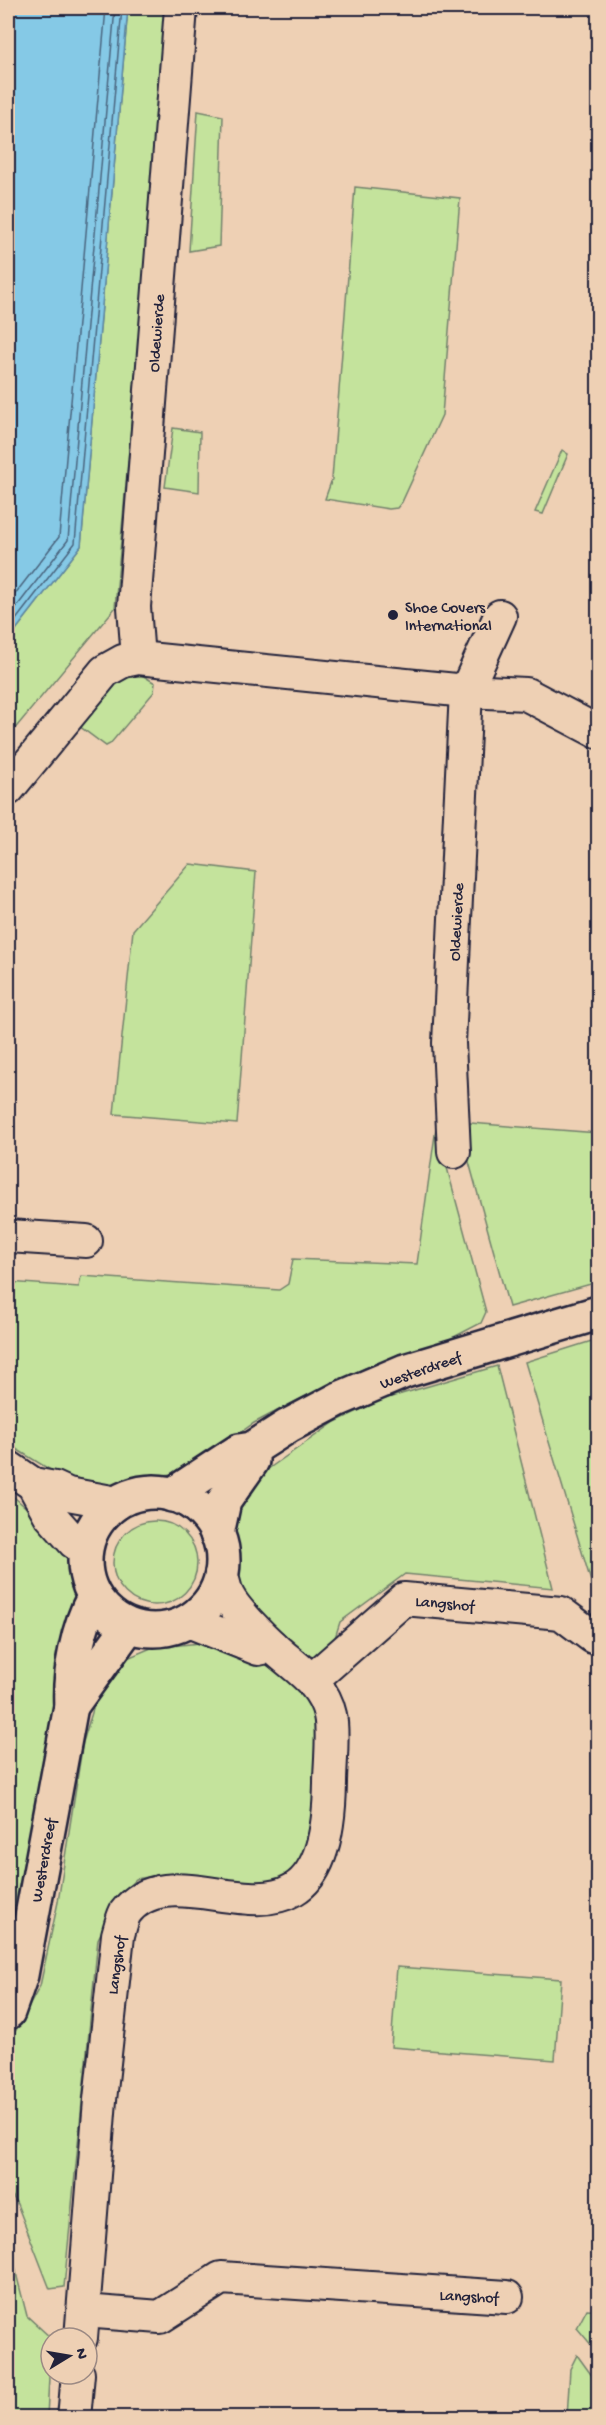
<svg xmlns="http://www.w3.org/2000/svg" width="606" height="2425" font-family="'Gochi Hand',sans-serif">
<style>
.green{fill:#c4e39c;stroke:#73826c;stroke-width:1.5}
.water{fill:#85c9e6;stroke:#5d86a2;stroke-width:1.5}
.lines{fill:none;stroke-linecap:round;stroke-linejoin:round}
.shore{stroke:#4a657f;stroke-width:1.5}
.minor-casing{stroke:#22223b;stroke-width:36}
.secondary-casing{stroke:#22223b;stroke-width:38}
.minor{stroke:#eed0b4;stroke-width:32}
.secondary{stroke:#eed0b4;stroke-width:33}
.poi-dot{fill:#22223b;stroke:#eed0b4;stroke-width:2}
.labels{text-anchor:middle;stroke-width:5;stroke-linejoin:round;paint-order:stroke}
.street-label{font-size:16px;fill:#22223b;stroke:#eed0b4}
.poi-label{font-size:16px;fill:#22223b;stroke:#eed0b4;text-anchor:start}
</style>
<rect width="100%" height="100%" fill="#eed0b4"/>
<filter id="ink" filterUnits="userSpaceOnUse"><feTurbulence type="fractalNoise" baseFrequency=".0167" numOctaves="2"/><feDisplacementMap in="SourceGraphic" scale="12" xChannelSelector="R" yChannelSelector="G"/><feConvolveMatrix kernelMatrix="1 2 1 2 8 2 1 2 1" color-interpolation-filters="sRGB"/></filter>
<g filter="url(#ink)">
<g class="green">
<path d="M128 8H168L115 608 8 737V640L81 546Z"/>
<path d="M198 111 223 116 219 246 189 251Z"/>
<path d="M355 187 460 198 442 415 402 502 397 508 389 509 325 499 332 479Z"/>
<path d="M173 428 200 432 199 492 165 487Z"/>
<path d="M562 450 568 454 543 514 535 512Z"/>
<path d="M142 675 155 683 154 692 110 744 106 746 75 723C93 701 111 676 142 675Z"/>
<path d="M190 864 256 872 237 1124 114 1114 133 930Z"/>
<path d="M458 1122 598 1133V1282L509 1307Z"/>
<path d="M436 1127 486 1312 481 1323 450 1339 365 1368 298 1400 254 1423 183 1473 141 1477 109 1488 65 1479 8 1444V1282L79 1287 81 1276 279 1290 288 1284 293 1259 417 1264Z"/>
<path d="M598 1339V1605L525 1362Z"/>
<path d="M497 1366 553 1588 405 1574 340 1622 326 1666 263 1624 236 1580 234 1533 238 1506 261 1474 335 1422 381 1400Z"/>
<path d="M8 1492 59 1536 68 1561 78 1611 54 1703 27 1886 8 1971Z"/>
<circle cx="155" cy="1563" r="42"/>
<path d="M200 1643 265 1664 296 1682 313 1699 322 1728 309 1854 279 1884H223L167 1874 136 1879 120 1895 98 1939 64 2287 50 2289 17 2204 8 2188V2045L40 1986 58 1902 83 1742 98 1693 125 1659 151 1648Z"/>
<path d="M397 1967 561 1979 555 2060 391 2047Z"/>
<path d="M8 2221 17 2277 27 2316 51 2338 47 2417H8Z"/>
<path d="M587 2309 598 2310V2353L577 2328Z"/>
<path d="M577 2355 598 2384V2417H567L570 2369Z"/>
</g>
<path class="water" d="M9 8H128L81 546 8 640Z"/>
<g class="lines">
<g class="shore">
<path d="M8 603 59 537 106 8"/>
<path d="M8 618 68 540 115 8"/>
<path d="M8 630 75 543 122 8"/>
</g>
<defs>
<g id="minor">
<path d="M138 658 134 607 181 8"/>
<path d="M8 789 105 671 123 661 138 658 466 691 526 694 598 732"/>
<path d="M454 1152 449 1043 466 691 500 616"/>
<path d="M8 1236 86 1241"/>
<path d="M8 1467 33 1484 50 1515 74 1542 85 1550"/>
<path d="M33 1484 55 1488 68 1494 117 1503"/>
<path d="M188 1621 258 1649 272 1646"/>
<path d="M313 1679 404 1599 561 1613 593 1637 598 1638"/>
<path d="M84 2311 160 2317 221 2278 507 2297"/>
<path d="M81 2338 100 2100 118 1935C120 1928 122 1919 125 1913 180 1838 327 1991 330 1783 330 1763 334 1733 330 1715 323 1682 295 1668 273 1647 261 1636 235 1610 228 1596 225 1590 224 1581 221 1574"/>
<path d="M74 2418 78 2374"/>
</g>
<g id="secondary">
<circle cx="154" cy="1561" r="69"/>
<path d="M172 1495 239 1451 252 1449 288 1426 339 1399 405 1371 598 1313"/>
<path d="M217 1534 224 1501 252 1461V1449"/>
<path d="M71 1706 129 1626"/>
<path d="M8 2012 21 1975 71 1706C69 1671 78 1627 94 1597"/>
</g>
</defs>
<use href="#minor" class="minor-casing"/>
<use href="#secondary" class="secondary-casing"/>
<use href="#minor" class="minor"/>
<use href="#secondary" class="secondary"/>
</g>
</g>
<circle class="poi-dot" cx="393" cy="615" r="6"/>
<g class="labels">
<g class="street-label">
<text transform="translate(155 333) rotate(-86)" y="6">Oldewierde</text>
<text transform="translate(455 922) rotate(-87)" y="6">Oldewierde</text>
<text transform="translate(420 1369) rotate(-19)" y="6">Westerdreef</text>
<text transform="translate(445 1602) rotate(5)" y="6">Langshof</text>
<text transform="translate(42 1860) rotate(-80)" y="6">Westerdreef</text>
<text transform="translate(115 1965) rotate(-82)" y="6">Langshof</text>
<text transform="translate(469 2295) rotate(3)" y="6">Langshof</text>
</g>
<g class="poi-label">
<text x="405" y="612">Shoe Covers<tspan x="405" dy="18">International</tspan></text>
</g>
</g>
<rect width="606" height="2425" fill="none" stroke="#eed0b4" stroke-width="30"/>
<rect x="15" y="15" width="576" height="2395" fill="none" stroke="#22223b" stroke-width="2" filter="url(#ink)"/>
<g transform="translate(69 2356) rotate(79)"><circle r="28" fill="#eed0b4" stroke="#9c8a84" stroke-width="1.5"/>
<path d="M0-4.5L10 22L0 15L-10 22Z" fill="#22223b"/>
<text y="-9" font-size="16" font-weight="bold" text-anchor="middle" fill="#22223b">N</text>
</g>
</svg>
